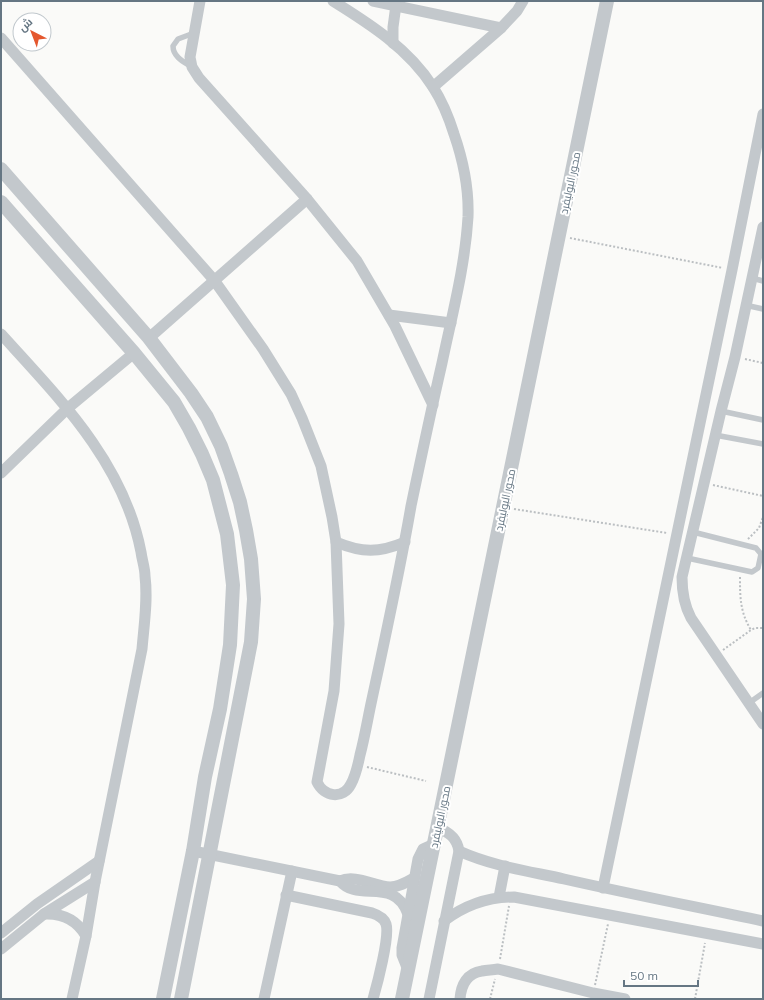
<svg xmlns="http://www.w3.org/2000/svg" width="764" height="1000" font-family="Mulish,Cairo,sans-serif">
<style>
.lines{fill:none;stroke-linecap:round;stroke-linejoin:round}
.path{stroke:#bbbfc2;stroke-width:2;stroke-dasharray:2 2;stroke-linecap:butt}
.service{stroke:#c3c8cc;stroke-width:5.5}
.minor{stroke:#c3c8cc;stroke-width:11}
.tertiary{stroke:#c3c8cc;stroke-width:14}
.labels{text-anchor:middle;stroke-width:4;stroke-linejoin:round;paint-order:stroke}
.street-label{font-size:11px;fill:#657683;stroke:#fff}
</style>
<rect width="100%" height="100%" fill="#fafaf8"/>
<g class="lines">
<g class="path">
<path d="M570 238 723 268"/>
<path d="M745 359 763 363"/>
<path d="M713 485 763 496"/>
<path d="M514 509 667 533"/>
<path d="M748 539 759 528 763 517"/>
<path d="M740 577C740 597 740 612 751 630"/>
<path d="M723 650 751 630 755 628H763"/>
<path d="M367 767 426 781"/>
<path d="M500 959 509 906"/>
<path d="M595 985 608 924"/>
<path d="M490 999 495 979"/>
<path d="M695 999 705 943"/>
</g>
<g class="service">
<path d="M192 67C184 62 173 57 173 46L178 39 194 33"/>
<path d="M752 278 763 281"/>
<path d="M745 305 763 309"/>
<path d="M721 411 763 420"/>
<path d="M715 435 763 444"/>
<path d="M687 558 752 572 758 568 761 554 756 548 693 532"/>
<path d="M749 703 763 693"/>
</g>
<g class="minor">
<path d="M200 1 190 57 192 67 199 78 307 199 357 261 395 326 433 405"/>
<path d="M373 1 501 28"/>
<path d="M1 38 214 280 263 349 291 394 302 418 321 466 332 517 336 542 339 624 334 691 317 782C324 797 343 800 351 784 356 775 358 765 360 755 365 736 368 717 372 699 386 634 400 570 411 506 421 458 431 411 442 363 452 315 465 267 468 217 469 189 463 160 454 134 449 118 442 101 433 87 409 49 370 24 333 1"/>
<path d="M393 43V27L396 5"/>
<path d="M433 87 501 28 517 11 523 1"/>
<path d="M763 227 735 357 721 411 682 577C682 592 684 605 691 618L763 724"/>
<path d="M389 315 451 323"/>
<path d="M1 334C60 399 124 463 141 552 142 560 145 568 145 576 148 600 144 625 142 649L95 882 86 936 72 999"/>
<path d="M149 338 307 199"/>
<path d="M1 473 68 408 134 353"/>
<path d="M336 542C362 553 379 553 405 542"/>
<path d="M193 851 340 881C355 874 374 886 390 887 399 887 407 882 414 878"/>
<path d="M459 851C492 866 528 871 564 879 630 894 697 907 763 921"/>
<path d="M340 881C358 903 394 876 408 914"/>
<path d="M603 888 732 270 763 114"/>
<path d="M286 895 372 913C378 915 384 918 386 924 390 936 377 985 373 999"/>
<path d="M499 897 505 866"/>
<path d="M44 914C63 913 77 920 86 936"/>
<path d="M444 921C465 905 488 897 514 897L763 944"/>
<path d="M1 933 37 904 99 861"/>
<path d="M1 949 44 914 95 882"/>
<path d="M408 970 402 955V948L418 859 423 849 434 844"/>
<path d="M264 999 292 871"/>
<path d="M429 999 459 851C457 838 449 832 438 828"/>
<path d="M460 999C461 985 467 973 482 971 487 970 492 970 498 969L593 993 625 999"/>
</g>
<g class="tertiary">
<path d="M1 169 149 338 191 393 207 417 221 446 231 474 240 502 246 530 251 559 254 599 251 642 181 999"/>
<path d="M1 202 134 353 174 402 189 428 202 454 213 480 227 534 233 585 230 645 220 709 205 777 193 851 163 999"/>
<path d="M402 999 607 1"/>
</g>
</g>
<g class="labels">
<g class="street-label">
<text transform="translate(570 183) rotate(-78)" y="4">محور البوليفرد</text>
<text transform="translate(505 500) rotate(-78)" y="4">محور البوليفرد</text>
<text transform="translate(440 817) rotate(-78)" y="4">محور البوليفرد</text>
</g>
</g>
<rect width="764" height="1000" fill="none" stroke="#657683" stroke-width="4"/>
<g transform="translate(32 32) rotate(318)"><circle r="19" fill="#ffffff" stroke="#c1c8cd"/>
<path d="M0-3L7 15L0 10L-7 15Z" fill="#e4572e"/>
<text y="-6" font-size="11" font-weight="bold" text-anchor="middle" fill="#657683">ش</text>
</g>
<path d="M624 980v6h74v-6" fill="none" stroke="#657683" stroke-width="2"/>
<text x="630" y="980" font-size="12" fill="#657683" stroke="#ffffff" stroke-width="3" paint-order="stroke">50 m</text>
</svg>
